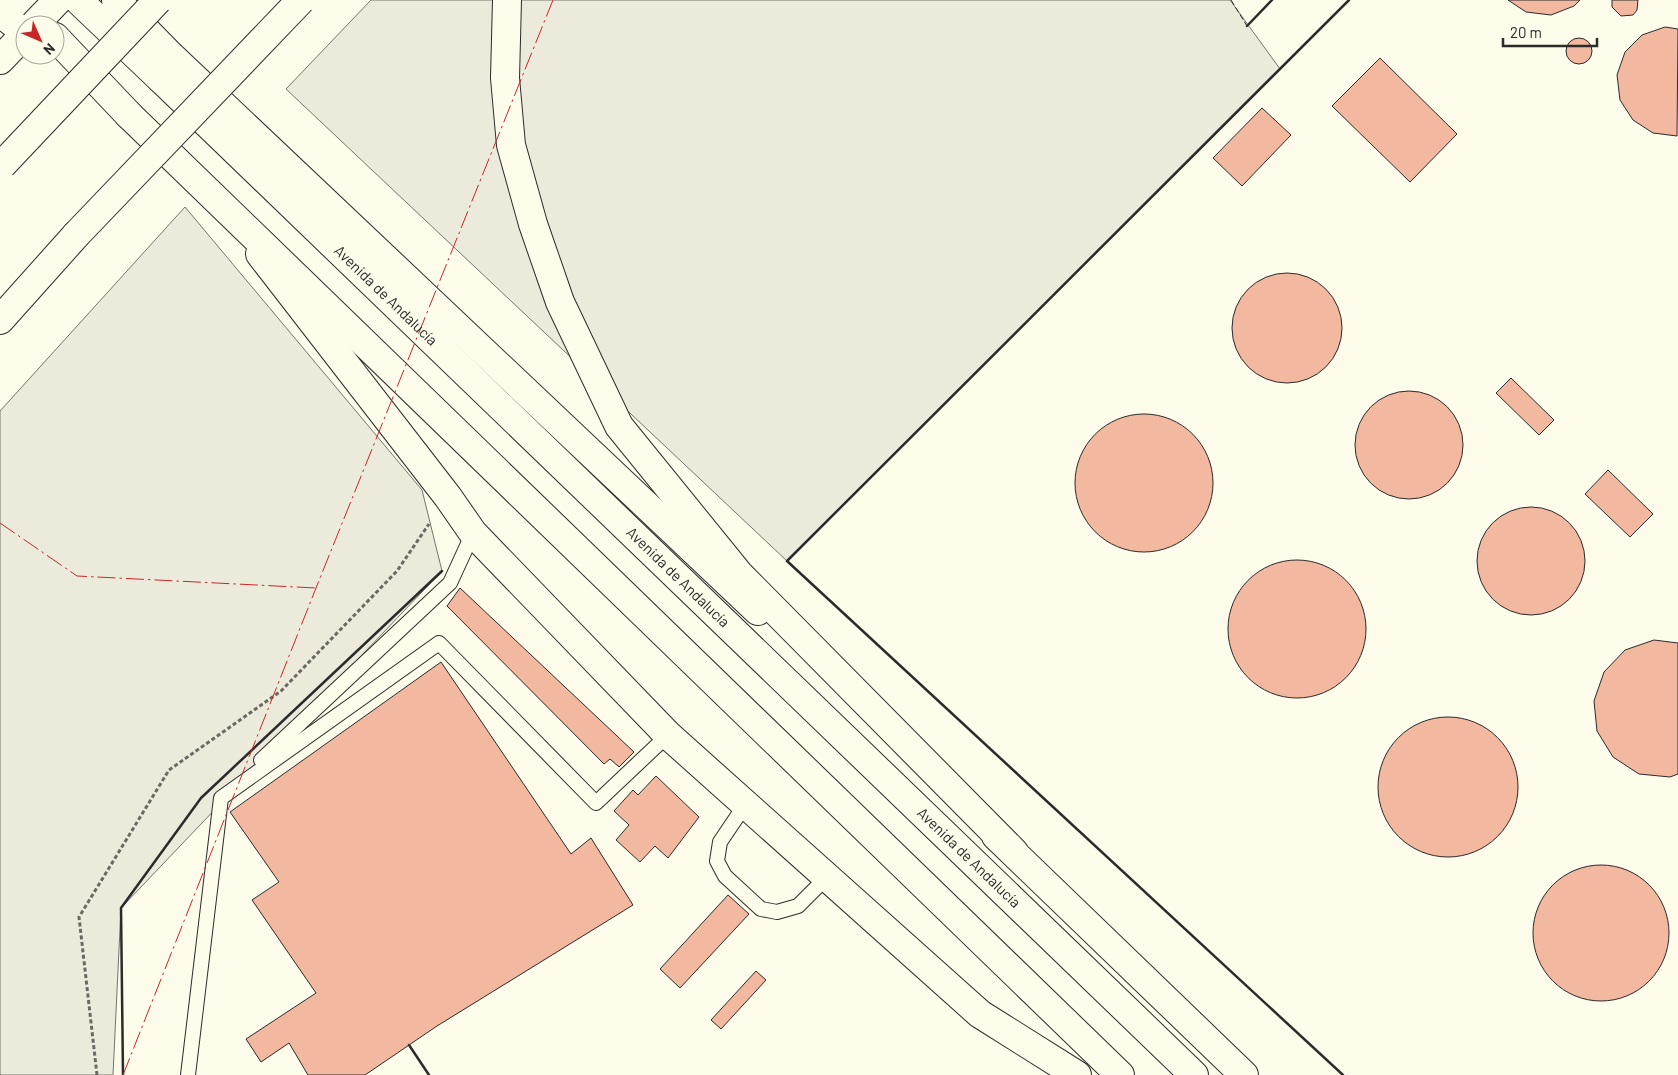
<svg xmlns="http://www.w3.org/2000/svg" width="1678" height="1075" font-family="Barlow,sans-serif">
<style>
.green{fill:#ecebdb;stroke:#74746e}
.building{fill:#f2b8a0;stroke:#2b2b2b}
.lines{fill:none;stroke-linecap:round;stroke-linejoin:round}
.lane-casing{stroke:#2b2b2b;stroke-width:16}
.street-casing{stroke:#2b2b2b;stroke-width:30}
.primary-casing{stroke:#2b2b2b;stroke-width:30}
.highway-casing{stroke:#2b2b2b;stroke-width:30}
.path{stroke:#6a6964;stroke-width:3;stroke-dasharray:4 2.5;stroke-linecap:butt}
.lane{stroke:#fdfbea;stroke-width:14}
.street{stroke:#fdfbea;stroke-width:28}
.primary{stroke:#fdfbea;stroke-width:28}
.highway{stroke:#fdfbea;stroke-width:28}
.highway-bridge-casing{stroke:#2b2b2b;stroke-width:30;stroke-linecap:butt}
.highway-bridge{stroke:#fdfbea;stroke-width:28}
.fence{stroke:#2b2b2b;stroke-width:1;stroke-dasharray:6 2.5;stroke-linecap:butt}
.wall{stroke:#2b2b2b;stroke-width:2.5}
.power{stroke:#c62828;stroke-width:1;stroke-dasharray:18 4 2.5 4;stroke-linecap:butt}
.labels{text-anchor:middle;stroke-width:4;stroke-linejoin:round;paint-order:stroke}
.street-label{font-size:15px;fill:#2b2b2b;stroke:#fdfbea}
</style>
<rect width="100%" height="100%" fill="#fdfbea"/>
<g class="green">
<path d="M371 0H1230L1280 69 787 561 286 89Z"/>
<path d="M185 207 422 490 442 571 121 908 113 1075H0V411Z"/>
</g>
<g class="building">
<path d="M1508 0H1580L1574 6 1551 15 1526 12Z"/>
<path d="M1612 0H1638L1637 10 1633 15 1621 16 1612 7Z"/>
<path d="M1665 27 1678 29 1677 136 1653 133 1633 120 1620 100 1617 75 1625 52 1642 35Z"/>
<circle cx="1579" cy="51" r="13"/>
<path d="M1380 58 1457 134 1410 182 1332 106Z"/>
<path d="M1262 108 1291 135 1242 186 1213 158Z"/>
<circle cx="1287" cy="328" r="55"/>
<path d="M1511 378 1554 420 1539 435 1496 393Z"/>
<circle cx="1409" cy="445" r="54"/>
<circle cx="1144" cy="483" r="69"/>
<path d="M1608 470 1653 514 1630 537 1585 494Z"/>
<circle cx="1531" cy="561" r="54"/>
<circle cx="1297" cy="629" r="69"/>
<path d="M460 588 634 752 619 767 610 759 604 764 447 606Z"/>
<path d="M1654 640 1678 643V774L1670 777 1639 774 1613 757 1597 731 1594 701 1604 672 1625 650Z"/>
<path d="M441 662 571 854 591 838 633 905 437 1026 365 1075H308L289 1043 261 1062 246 1039 316 993 252 900 279 882 230 812Z"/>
<circle cx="1448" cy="787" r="70"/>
<path d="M656 776 699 817 668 858 655 846 640 862 616 840 629 825 614 811 633 790 638 795Z"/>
<circle cx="1601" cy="933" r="68"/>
<path d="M728 895 749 914 680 988 660 969Z"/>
<path d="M756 971 766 980 721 1029 711 1020Z"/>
</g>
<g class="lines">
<defs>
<g id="lane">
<path d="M261 760 450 583 473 533"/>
<path d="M745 805 720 842 717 861 725 876 761 909 777 912 798 906 827 877"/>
<path d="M188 1075 221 798 439 643 596 803 668 735"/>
</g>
<g id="street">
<path d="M116 0 171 56 758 611"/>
<path d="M260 254 448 497 473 533 668 735 980 1014 1077 1075"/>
<path d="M996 836 1244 1075"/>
</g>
<g id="primary">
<path id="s1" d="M161 79 1194 1075"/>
<path d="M129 115 1120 1075"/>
</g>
<g id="highway">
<path d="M19 0 43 25"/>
<path d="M78 0 161 79"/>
<path d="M507 0 505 78 511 145 533 224 560 302 619 426 739 574 1014 852"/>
<path d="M0 13 25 32"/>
<path d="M55 37 129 115"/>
<path d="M0 60 25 34"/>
<path d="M0 320 76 235"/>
</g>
</defs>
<use href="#lane" class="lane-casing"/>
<use href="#street" class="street-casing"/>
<use href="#primary" class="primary-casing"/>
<use href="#highway" class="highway-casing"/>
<path class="path" d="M97 1075 79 917 169 770 281 691 397 571 429 524"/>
<use href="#lane" class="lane"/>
<use href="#street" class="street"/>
<use href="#primary" class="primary"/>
<use href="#highway" class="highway"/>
<defs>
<g id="highway-bridge">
<path d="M34 25 58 0"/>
<path d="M2 165 158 0"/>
<path d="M76 235 301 0"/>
</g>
</defs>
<use href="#highway-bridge" class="highway-bridge-casing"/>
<use href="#highway-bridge" class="highway-bridge"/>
<path class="fence" d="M1231 0 1247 26"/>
<g class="wall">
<path d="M1247 26 1272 0"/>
<path d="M409 1045 429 1075"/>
<path d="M123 1075 121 908 201 798 442 571"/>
<path d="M1343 1075 787 561 1349 0"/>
</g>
<g class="power">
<path d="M0 523 77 576 316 588"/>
<path d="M123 1075 316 588 553 0"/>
</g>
</g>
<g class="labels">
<g class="street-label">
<text dy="5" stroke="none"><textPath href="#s1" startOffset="312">Avenida de Andalucía</textPath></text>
<text dy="5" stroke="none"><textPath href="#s1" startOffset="718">Avenida de Andalucía</textPath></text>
<text dy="5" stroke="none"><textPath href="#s1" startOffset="1122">Avenida de Andalucía</textPath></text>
</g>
</g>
<g transform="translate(40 40) rotate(135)"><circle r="24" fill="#fdfbea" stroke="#a9a89e"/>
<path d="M0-4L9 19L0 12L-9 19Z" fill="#c62828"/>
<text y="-8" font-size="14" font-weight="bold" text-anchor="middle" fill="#2b2b2b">N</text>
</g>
<path d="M1503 38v8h94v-8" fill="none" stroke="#2b2b2b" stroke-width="2.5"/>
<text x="1510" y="38" font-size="15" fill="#2b2b2b" stroke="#fdfbea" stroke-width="4" paint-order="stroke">20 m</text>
</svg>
